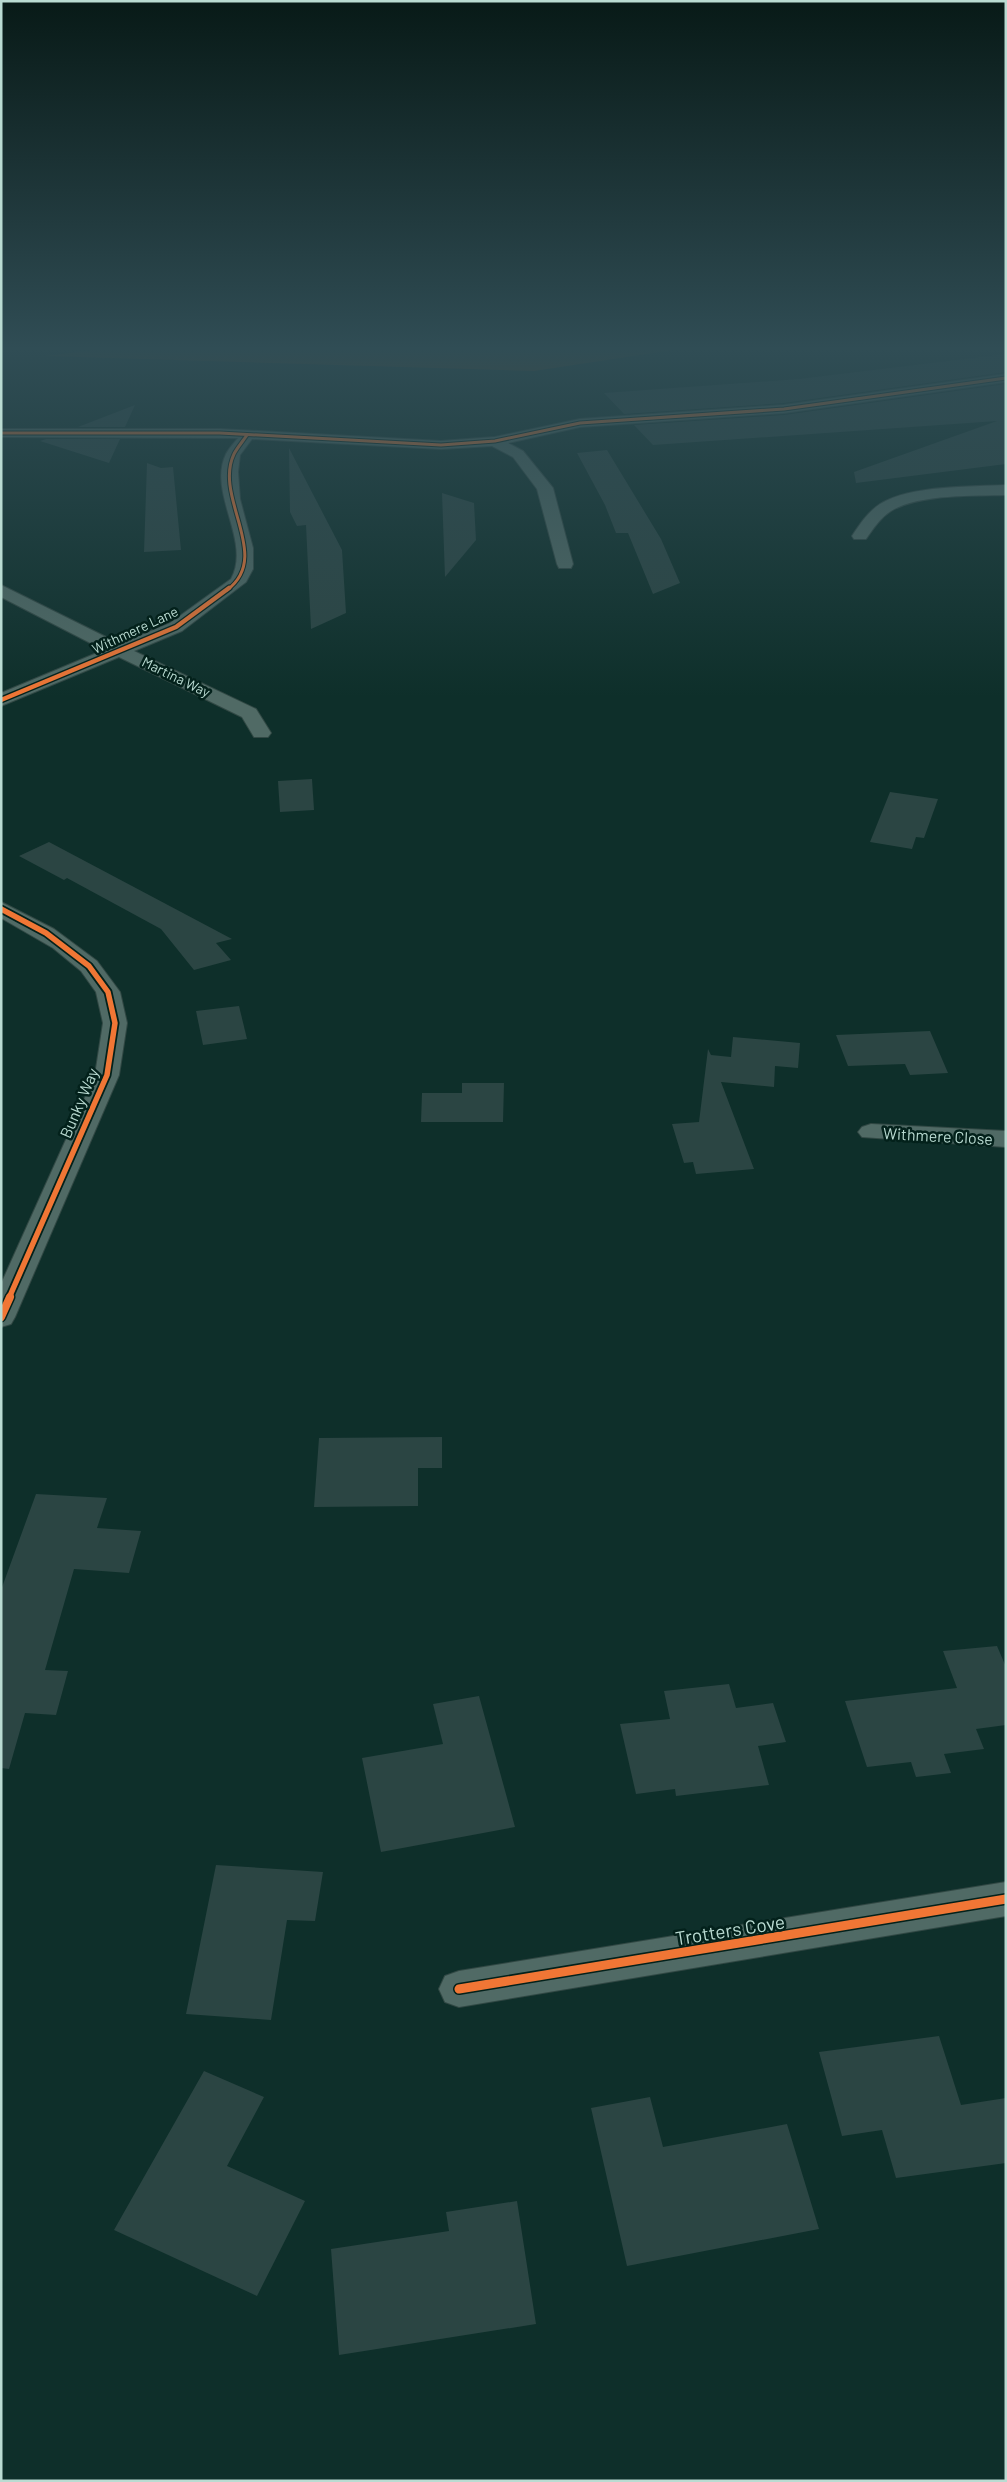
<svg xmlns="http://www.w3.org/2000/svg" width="1007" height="2482" font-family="Barlow,sans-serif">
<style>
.green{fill:#643d18}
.building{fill:#2b4543}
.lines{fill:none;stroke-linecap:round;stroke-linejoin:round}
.street-casing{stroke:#314844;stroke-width:2}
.street{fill:#506a65;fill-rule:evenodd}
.cycleway-far4-casing{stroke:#03211b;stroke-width:5}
.cycleway-far3-casing{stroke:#03211b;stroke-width:7}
.cycleway-far2-casing{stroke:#03211b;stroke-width:9}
.cycleway-far1-casing{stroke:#03211b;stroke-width:11}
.cycleway-casing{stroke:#03211b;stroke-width:12}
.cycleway-far4{stroke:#f07635;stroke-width:3}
.cycleway-far3{stroke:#f07635;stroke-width:4.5}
.cycleway-far2{stroke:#f07635;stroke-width:5.5}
.cycleway-far1{stroke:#f07635;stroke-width:8}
.cycleway{stroke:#f07635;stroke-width:9}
.labels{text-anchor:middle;stroke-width:5;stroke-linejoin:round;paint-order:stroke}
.far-street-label{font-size:14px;fill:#badbd2;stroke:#03211b}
.street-label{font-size:16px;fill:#badbd2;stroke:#03211b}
.near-street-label{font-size:19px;fill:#badbd2;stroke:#03211b}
</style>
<rect width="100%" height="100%" fill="#0e2f2a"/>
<path class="green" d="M94 350H673L534 371 46 356Z"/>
<g class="building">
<path d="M1006 354V372L784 403 624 414 604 393 799 379Z"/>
<path d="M1006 384V464L856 483 854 472 997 421 653 445 634 425 784 415Z"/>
<path d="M135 405 125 427H78Z"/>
<path d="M46 439H120L109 463 40 441Z"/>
<path d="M289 448 342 550 346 613 311 629 306 525 297 526 290 512Z"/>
<path d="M607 450 661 539 680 583 653 594 628 533H616L605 505 577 453Z"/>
<path d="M147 463 161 468 173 467 181 550 144 552Z"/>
<path d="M442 493 474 503 476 540 445 577Z"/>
<path d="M312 779 314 810 280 812 278 781Z"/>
<path d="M890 792 938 799 924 838 916 837 912 849 870 842Z"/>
<path d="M49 842 232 939 216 943 231 960 194 970 161 929 67 878 64 880 19 856Z"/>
<path d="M239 1006 247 1039 203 1045 196 1011Z"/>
<path d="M930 1031 948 1073 910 1075 905 1064 848 1066 836 1035Z"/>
<path d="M733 1037 800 1043 798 1068 775 1066 774 1087 721 1082 754 1169 696 1174 693 1162 684 1163 672 1124 699 1122 708 1049 711 1055 731 1057Z"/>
<path d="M462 1083H504L503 1122H421L422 1093H462Z"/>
<path d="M442 1437V1468H418V1506L314 1507 319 1438Z"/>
<path d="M36 1494 107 1498 97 1528 141 1531 129 1573 74 1569 45 1670 68 1671 56 1715 25 1713 9 1769 1 1768V1590Z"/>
<path d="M997 1646 1006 1667V1725L976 1729 984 1749 944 1754 951 1773 916 1777 911 1762 867 1767 845 1701 957 1688 943 1651Z"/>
<path d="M729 1684 736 1708 773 1703 786 1742 758 1746 769 1785 676 1796 675 1789 636 1794 620 1724 670 1719 664 1691Z"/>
<path d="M479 1696 515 1827 381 1852 362 1758 443 1744 433 1704Z"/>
<path d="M216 1865 323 1872 315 1921 287 1920 271 2020 186 2014Z"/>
<path d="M939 2036 961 2105 1006 2098V2163L896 2178 882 2130 842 2136 819 2052Z"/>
<path d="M204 2071 264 2097 227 2166 305 2201 257 2296 114 2230Z"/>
<path d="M650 2097 663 2147 787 2124 819 2229 627 2266 591 2108Z"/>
<path d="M517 2201 536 2324 339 2355 331 2249 449 2231 446 2212Z"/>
</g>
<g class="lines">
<defs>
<g id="street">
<path d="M1006 374V382L784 413 580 427 508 443 523 451 553 488 573 564 571 568H559L557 564 537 489 513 457 492 446 441 449 252 439 240 455 238 472 240 499 253 548V569L246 582 182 631 134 651 256 709 271 733 268 737H254L242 717 119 657 1 706V693L104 650 1 597V585L120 644 170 623 231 579C252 541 207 493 226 454 229 448 234 443 238 438L1 437V429H220L441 441 495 437 580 419 784 405Z"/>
<path d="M1006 485V495C974 496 918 494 891 511 880 518 873 529 866 539H854L852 536C860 524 868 512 880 504 911 485 970 487 1006 485Z"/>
<path d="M1 902 54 929 97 961 120 992 127 1023 119 1075 15 1317 11 1324 1 1327V1284L95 1075 103 1023 96 992 81 971 53 948 1 918Z"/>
<path d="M871 1124 1006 1131V1147L862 1137 858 1132 862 1127Z"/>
<path d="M1006 1882V1916L459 2007 445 2002 439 1989 445 1976 459 1971Z"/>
</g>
</defs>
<use href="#street" class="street-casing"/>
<use href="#street" class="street"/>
<defs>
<g id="cycleway-far4">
<path d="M1 433H220L441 445 495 441 580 423 784 409 1006 378"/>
<path d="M227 590C273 556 213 498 234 454 237 448 243 441 247 435"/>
</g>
<path id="cycleway-far3" d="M1 700 176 627 229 588"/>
<path id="cycleway-far2" d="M1 909 46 933 89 966 108 992 115 1023 107 1075 9 1298"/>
<path id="cycleway-far1" d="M1 1317 10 1297"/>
<path id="cycleway" d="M459 1989 1006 1899"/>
</defs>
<use href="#cycleway-far4" class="cycleway-far4-casing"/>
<use href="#cycleway-far3" class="cycleway-far3-casing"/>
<use href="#cycleway-far2" class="cycleway-far2-casing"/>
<use href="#cycleway-far1" class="cycleway-far1-casing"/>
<use href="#cycleway" class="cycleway-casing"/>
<use href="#cycleway-far4" class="cycleway-far4"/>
<use href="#cycleway-far3" class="cycleway-far3"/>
<use href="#cycleway-far2" class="cycleway-far2"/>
<use href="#cycleway-far1" class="cycleway-far1"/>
<use href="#cycleway" class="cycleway"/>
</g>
<linearGradient id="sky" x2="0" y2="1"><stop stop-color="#081a17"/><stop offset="0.5" stop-color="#304d55"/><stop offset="1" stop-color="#304d55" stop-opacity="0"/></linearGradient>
<rect width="1007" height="697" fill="url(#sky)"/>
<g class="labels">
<g class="far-street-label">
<text transform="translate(135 630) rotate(-25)" y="5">Withmere Lane</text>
<text transform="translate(176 677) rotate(26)" y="5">Martina Way</text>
</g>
<g class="street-label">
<text transform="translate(79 1103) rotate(-67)" y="6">Bunky Way</text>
<text transform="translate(938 1136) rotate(3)" y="6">Withmere Close</text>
</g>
<g class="near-street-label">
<text transform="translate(730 1930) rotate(-9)" y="7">Trotters Cove</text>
</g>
</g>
<rect width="1007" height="2482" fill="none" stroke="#badbd2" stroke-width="5"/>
</svg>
